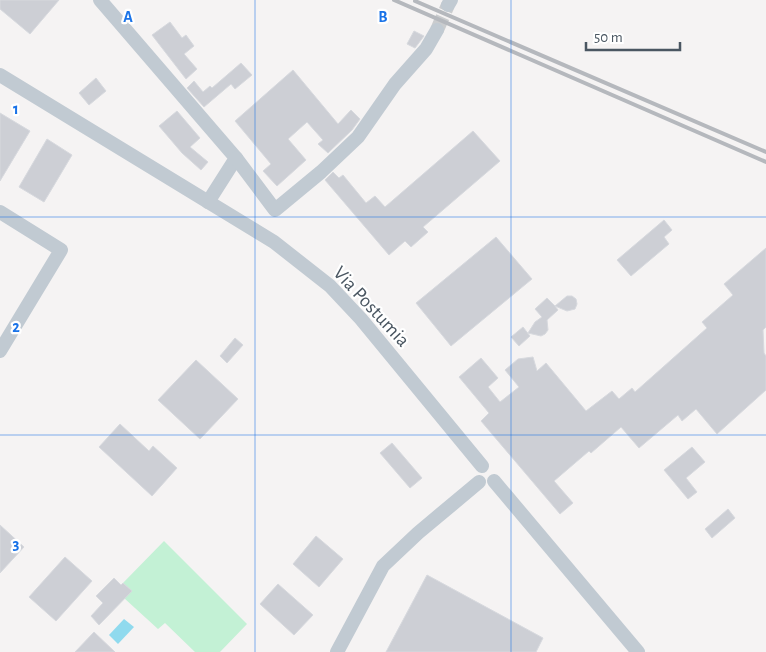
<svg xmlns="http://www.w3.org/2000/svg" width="766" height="652" font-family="'Alegreya Sans',sans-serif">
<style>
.green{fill:#c3f1d5}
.water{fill:#90daee}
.building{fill:#cdcfd5;stroke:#d7d9de}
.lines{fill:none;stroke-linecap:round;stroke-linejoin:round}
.minor-tunnel{stroke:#caccce;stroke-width:14;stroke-dasharray:14 7;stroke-linecap:butt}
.minor{stroke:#c1cad2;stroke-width:14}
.rail{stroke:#b5b8bd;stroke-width:4}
.grid{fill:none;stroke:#1a73e8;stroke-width:1;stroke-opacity:0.55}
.labels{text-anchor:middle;stroke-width:4.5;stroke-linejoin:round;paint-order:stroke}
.street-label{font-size:20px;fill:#4a5661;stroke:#fff}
.grid-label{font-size:16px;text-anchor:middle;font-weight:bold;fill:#1a73e8;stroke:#fff;stroke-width:4.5;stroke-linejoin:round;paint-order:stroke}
</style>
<rect width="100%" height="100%" fill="#f5f3f3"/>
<path class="green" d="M164 541 247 624 220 652H195L165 623 158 629 124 598 132 591 123 583Z"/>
<path class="water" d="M124 619 134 627 118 644 109 635Z"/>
<g class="building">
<path d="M0 0H59L30 34 0 9Z"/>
<path d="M170 22 182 38 186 35 194 46 184 54 197 69 186 79 152 35Z"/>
<path d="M414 31 424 36 415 48 407 44Z"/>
<path d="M241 63 252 75 235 89 231 84 204 107 187 88 194 81 203 92 210 86 212 88Z"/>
<path d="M293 70 338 124 351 110 360 119 352 130 328 153 318 144 323 140 307 122 288 139 306 160 277 186 263 171 271 164 235 121Z"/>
<path d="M96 78 106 91 89 105 79 93Z"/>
<path d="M177 111 200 138 190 147 208 162 201 170 182 153 159 126Z"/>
<path d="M0 113 30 131 0 181Z"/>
<path d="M473 131 500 161 423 227 428 232 411 247 405 241 389 255 325 180 333 172 339 178 343 175 366 203 375 196 385 207Z"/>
<path d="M47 139 72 155 44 202 19 187Z"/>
<path d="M664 220 672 230 664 237 669 244 631 276 617 260Z"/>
<path d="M496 237 532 279 451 346 416 303Z"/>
<path d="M766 248V327L763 330 764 353 766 356V390L717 434 696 409 682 421 678 415 639 448 621 427 591 453 589 451 554 481 573 503 560 514 481 421 489 413 459 377 481 358 498 378 488 387 500 402 519 387 505 370 518 359 533 357 537 371 546 363 586 411 612 391 619 399 632 388 635 392 707 328 702 322 733 295 724 284Z"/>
<path d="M567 296H572L576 299 577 304 575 309 567 311 555 306 558 310 547 320 548 330 545 334 541 336 528 333 535 322 542 317 535 309 547 298 555 306Z"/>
<path d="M523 327 530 336 519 346 511 337Z"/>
<path d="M235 338 243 345 227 363 220 356Z"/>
<path d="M196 360 238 399 200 439 158 400Z"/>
<path d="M120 424 149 451 153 446 177 468 152 496 99 447Z"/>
<path d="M392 443 422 478 410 488 380 453Z"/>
<path d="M692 447 705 462 686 478 697 492 688 499 664 470Z"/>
<path d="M728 509 735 518 712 538 705 529Z"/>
<path d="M0 525 24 547 0 573Z"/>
<path d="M316 536 343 559 319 587 293 564Z"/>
<path d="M65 557 92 581 56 621 29 597Z"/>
<path d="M427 575 543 638 536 652H386Z"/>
<path d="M114 578 121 585 123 583 132 591 99 625 91 616 103 603 96 596Z"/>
<path d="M278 584 313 615 294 635 260 604Z"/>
<path d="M94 632 115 652H75Z"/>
</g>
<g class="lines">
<path class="minor-tunnel" d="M437 30 448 5"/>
<g class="minor">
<path d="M100 0 236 158 208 202"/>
<path d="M448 5 451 0"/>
<path d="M0 75 274 242 330 286 361 319 482 466"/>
<path d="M236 158 275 210 321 172 358 137 395 84 426 49 437 30"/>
<path d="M0 212 61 250 0 351"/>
<path d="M494 481 638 652"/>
<path d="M337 652 383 566 418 533 479 482"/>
</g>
<g class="rail">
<path d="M394 0 766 162"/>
<path d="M415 1 766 152"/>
</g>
</g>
<path class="grid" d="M255 0V652M511 0V652M0 217H766M0 435H766"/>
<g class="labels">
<g class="street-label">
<text transform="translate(372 306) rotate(47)" y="7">Via Postumia</text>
</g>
</g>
<g class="grid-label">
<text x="128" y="22">A</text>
<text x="383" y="22">B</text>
<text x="16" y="114">1</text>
<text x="16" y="332">2</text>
<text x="16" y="549">3</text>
</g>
<path d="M586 42v8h94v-8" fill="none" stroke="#4a5661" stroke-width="2.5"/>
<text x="594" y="42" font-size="15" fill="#4a5661" stroke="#ffffff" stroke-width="4" paint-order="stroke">50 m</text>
</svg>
